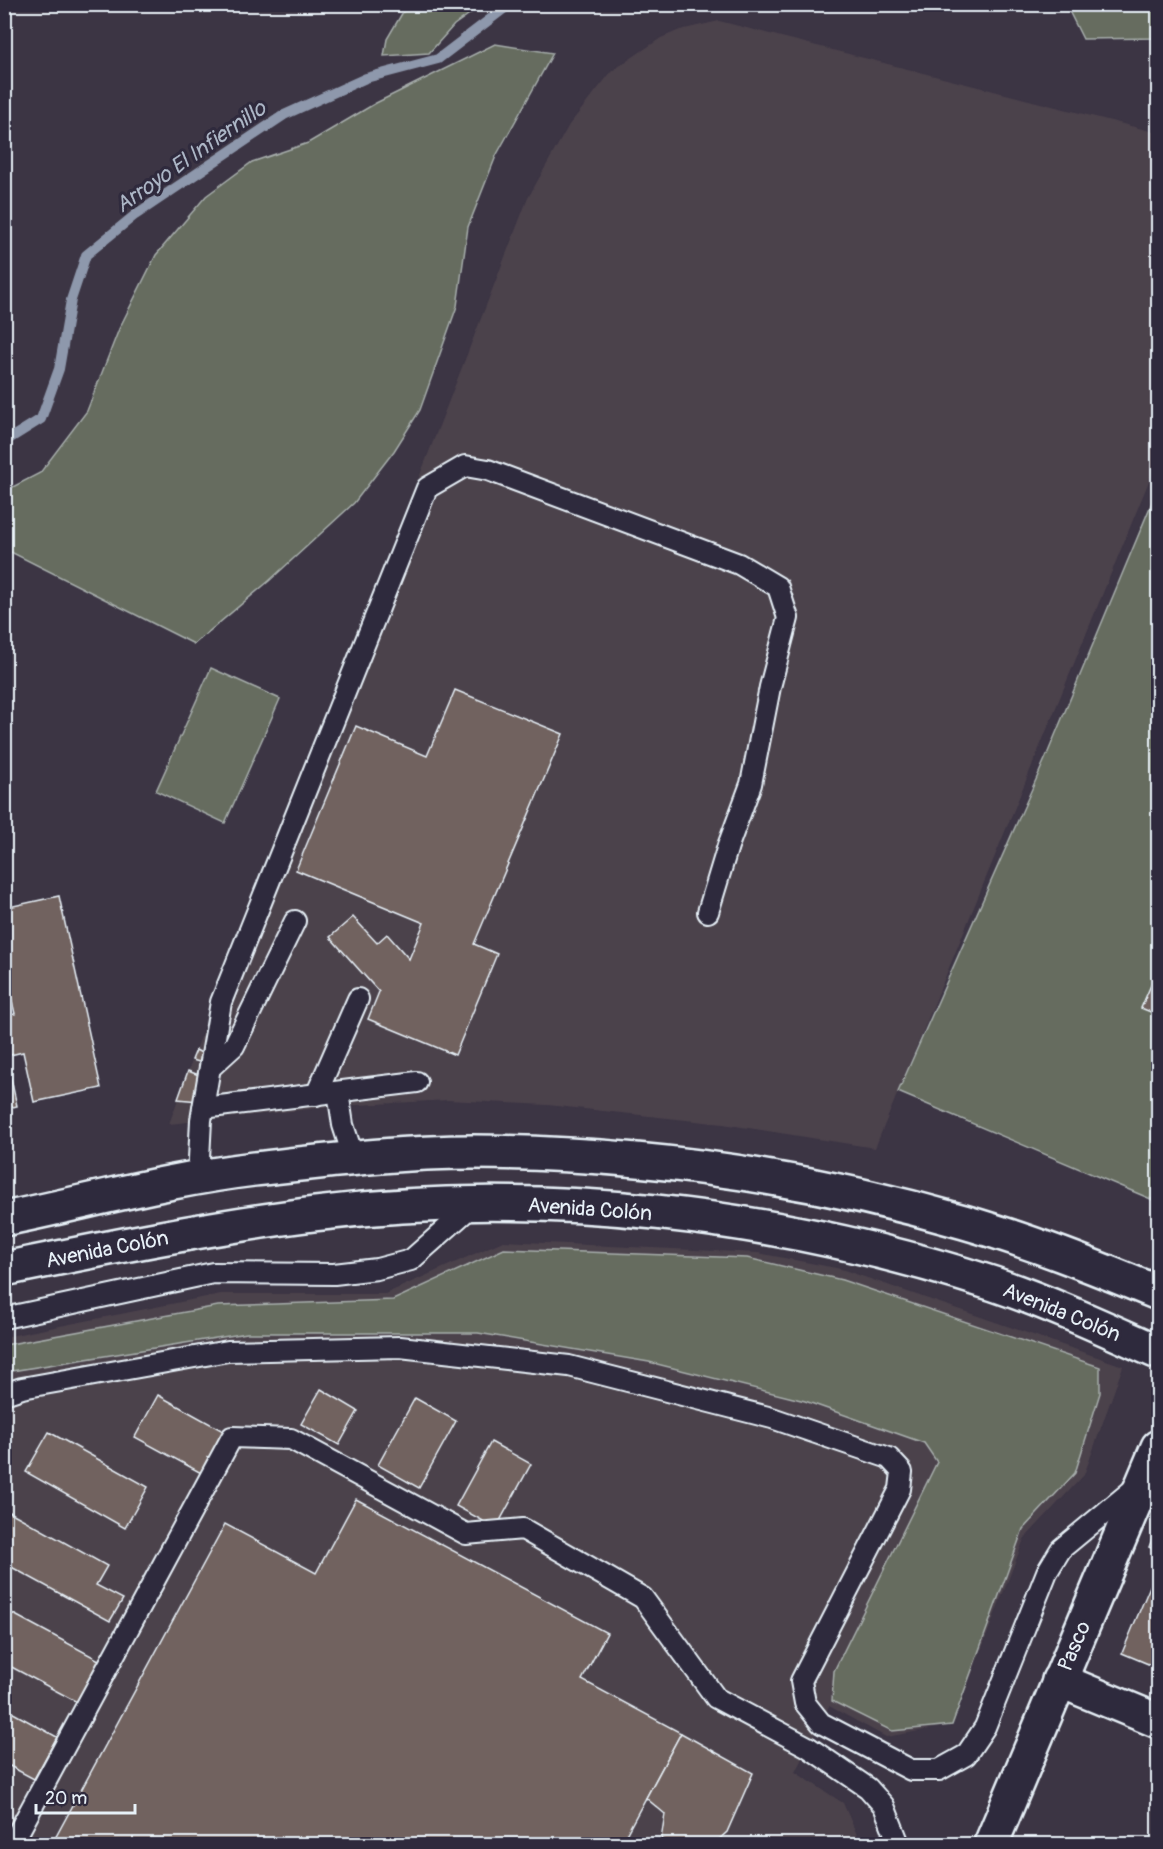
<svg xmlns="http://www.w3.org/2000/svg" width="1163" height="1849" font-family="Pangolin,sans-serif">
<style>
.built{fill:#4c424c}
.green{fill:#666c5f;stroke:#a7aeac;stroke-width:1.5}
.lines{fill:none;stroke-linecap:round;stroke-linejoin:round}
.stream{stroke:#8e98ac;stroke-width:10}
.building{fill:#71625f;stroke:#e8f1f8;stroke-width:1.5}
.service-casing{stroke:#e8f1f8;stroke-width:24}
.minor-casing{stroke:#e8f1f8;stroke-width:38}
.primary-casing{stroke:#e8f1f8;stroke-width:38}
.service{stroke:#2f2a3d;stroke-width:20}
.minor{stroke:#2f2a3d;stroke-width:33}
.primary{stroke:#2f2a3d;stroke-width:33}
.labels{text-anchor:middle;stroke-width:6;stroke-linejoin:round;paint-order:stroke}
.street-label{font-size:21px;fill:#e8f1f8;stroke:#2f2a3d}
.water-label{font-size:22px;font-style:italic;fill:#acb6c6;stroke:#2f2a3d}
</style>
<rect width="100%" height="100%" fill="#3c3544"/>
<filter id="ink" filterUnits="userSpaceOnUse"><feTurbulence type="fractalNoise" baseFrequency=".0167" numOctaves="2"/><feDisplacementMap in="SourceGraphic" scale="12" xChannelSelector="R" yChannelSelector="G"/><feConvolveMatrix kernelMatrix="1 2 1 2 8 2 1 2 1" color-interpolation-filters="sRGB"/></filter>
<g filter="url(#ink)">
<g class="built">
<path d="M719 21 1158 133V459L875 1148 723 1124 548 1105 448 1100 340 1106 169 1124 196 1050 528 198 569 125 612 71 661 38 680 30Z"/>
<path d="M503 1241 758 1253 841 1269 1123 1366 1084 1475 1024 1539 952 1725 886 1737 829 1706 795 1772 843 1803 861 1844H5V1337L221 1294H385Z"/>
</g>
<g class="green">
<path d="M407 5V4L482 5 454 25 429 53 384 56 387 39Z"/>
<path d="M1066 5H1158V38L1083 39Z"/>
<path d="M495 44 553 53 496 156 468 227 457 306 420 410 394 451 354 503 269 581 194 644 7 550 5 554V491L40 473 87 411 119 329 156 255 206 196 252 162 308 143 376 103Z"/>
<path d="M1158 488V1202L898 1092 1046 757Z"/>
<path d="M211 668 280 699 225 823 156 791Z"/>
<path d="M504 1249 747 1258 842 1280 1100 1367V1393L1075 1473 1023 1529 952 1725 892 1731 832 1701 834 1671 937 1462 924 1443 805 1401 649 1362 478 1333H247L5 1372V1345L218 1306 393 1300Z"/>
</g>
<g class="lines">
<path class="stream" d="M4 442 41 419 59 369 71 300 86 255 135 215 284 115 366 78 438 59 510 4"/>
</g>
<g class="building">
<path d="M455 690 563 734 474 944 497 954 455 1055 368 1019 379 992 330 937 353 917 377 943 387 934 409 959 424 923 296 870 356 726 427 756Z"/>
<path d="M59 896 101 1088 34 1102 23 1052 6 1056 17 1106 4 1109V1016L15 1014 4 965V908Z"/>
<path d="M1158 959V1015L1141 1008 1158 969 1155 968Z"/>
<path d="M196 1050 205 1055 203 1063 192 1060Z"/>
<path d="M188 1071 207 1078 199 1101 178 1099Z"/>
<path d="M321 1389 358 1411 339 1445 301 1424Z"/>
<path d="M158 1395 225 1432 203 1474 135 1437Z"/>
<path d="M415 1398 456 1421 419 1488 378 1465Z"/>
<path d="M49 1432 148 1487 125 1528 26 1472Z"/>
<path d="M491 1442 531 1464 496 1528 456 1506Z"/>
<path d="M356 1499 607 1633 582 1680 681 1733 621 1844H52L225 1524 316 1573Z"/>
<path d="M8 1511 107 1566 96 1585 123 1599 110 1621 4 1563V1516Z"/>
<path d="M1158 1523V1551L1149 1547Z"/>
<path d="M1153 1579 1158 1582V1668L1122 1653Z"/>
<path d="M4 1609 99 1660 77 1702 4 1663Z"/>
<path d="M4 1708 57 1737 34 1779 4 1763Z"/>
<path d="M681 1733 753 1773 727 1832 714 1844H672L661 1839 665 1814 646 1798Z"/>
</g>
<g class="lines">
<defs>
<g id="service">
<path d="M211 1067 234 1046 295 921"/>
<path d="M338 1092 343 1125 354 1159"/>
<path d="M316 1095 358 999"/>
<path d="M203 1108 417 1082"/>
<path d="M198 1178 201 1120 221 1002 427 488 465 466 488 470 739 564 778 587 788 618 770 687 751 784 728 846 708 912"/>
<path d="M4 1318 213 1273 334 1274 377 1269 411 1260 473 1205"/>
<path d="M4 1394 22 1388 228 1351 400 1347 569 1366 772 1418 889 1458 902 1472 900 1489 801 1681 805 1703 821 1723 911 1770H939L966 1755 985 1727 1047 1572 1061 1549 1136 1487"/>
<path d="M12 1844 232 1437 291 1439 466 1534 523 1529 643 1598 716 1698 808 1747 868 1788 884 1806 899 1844"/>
</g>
<g id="minor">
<path d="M1059 1680 1158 1721"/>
<path d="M991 1844 1158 1447"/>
</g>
<g id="primary">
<path d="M4 1219C87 1202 170 1179 254 1169 327 1161 400 1152 473 1152 639 1153 805 1176 964 1222 1030 1241 1095 1267 1158 1293"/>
<path d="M4 1269C107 1248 210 1227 314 1214 541 1186 777 1214 994 1284 1050 1303 1104 1328 1158 1352"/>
</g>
</defs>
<use href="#service" class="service-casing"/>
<use href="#minor" class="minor-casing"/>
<use href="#primary" class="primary-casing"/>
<use href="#service" class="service"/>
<use href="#minor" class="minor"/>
<use href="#primary" class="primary"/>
</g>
</g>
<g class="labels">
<g class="street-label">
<text transform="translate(590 1209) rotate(4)" y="7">Avenida Colón</text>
<text transform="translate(107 1249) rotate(-11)" y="7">Avenida Colón</text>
<text transform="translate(1062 1312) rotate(22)" y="7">Avenida Colón</text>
<text transform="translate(1074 1646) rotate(-67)" y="7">Pasco</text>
</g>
<g class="water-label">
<text transform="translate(190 156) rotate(-35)" y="8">Arroyo El Infiernillo</text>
</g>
</g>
<rect width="1163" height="1849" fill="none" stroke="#2f2a3d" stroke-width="24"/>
<rect x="12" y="12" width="1139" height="1825" fill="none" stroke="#e8f1f8" stroke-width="2" filter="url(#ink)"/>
<path d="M36 1804v9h99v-9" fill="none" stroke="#e8f1f8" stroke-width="3"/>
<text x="45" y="1804" font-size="18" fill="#e8f1f8" stroke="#2f2a3d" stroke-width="4.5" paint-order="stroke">20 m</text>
</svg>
